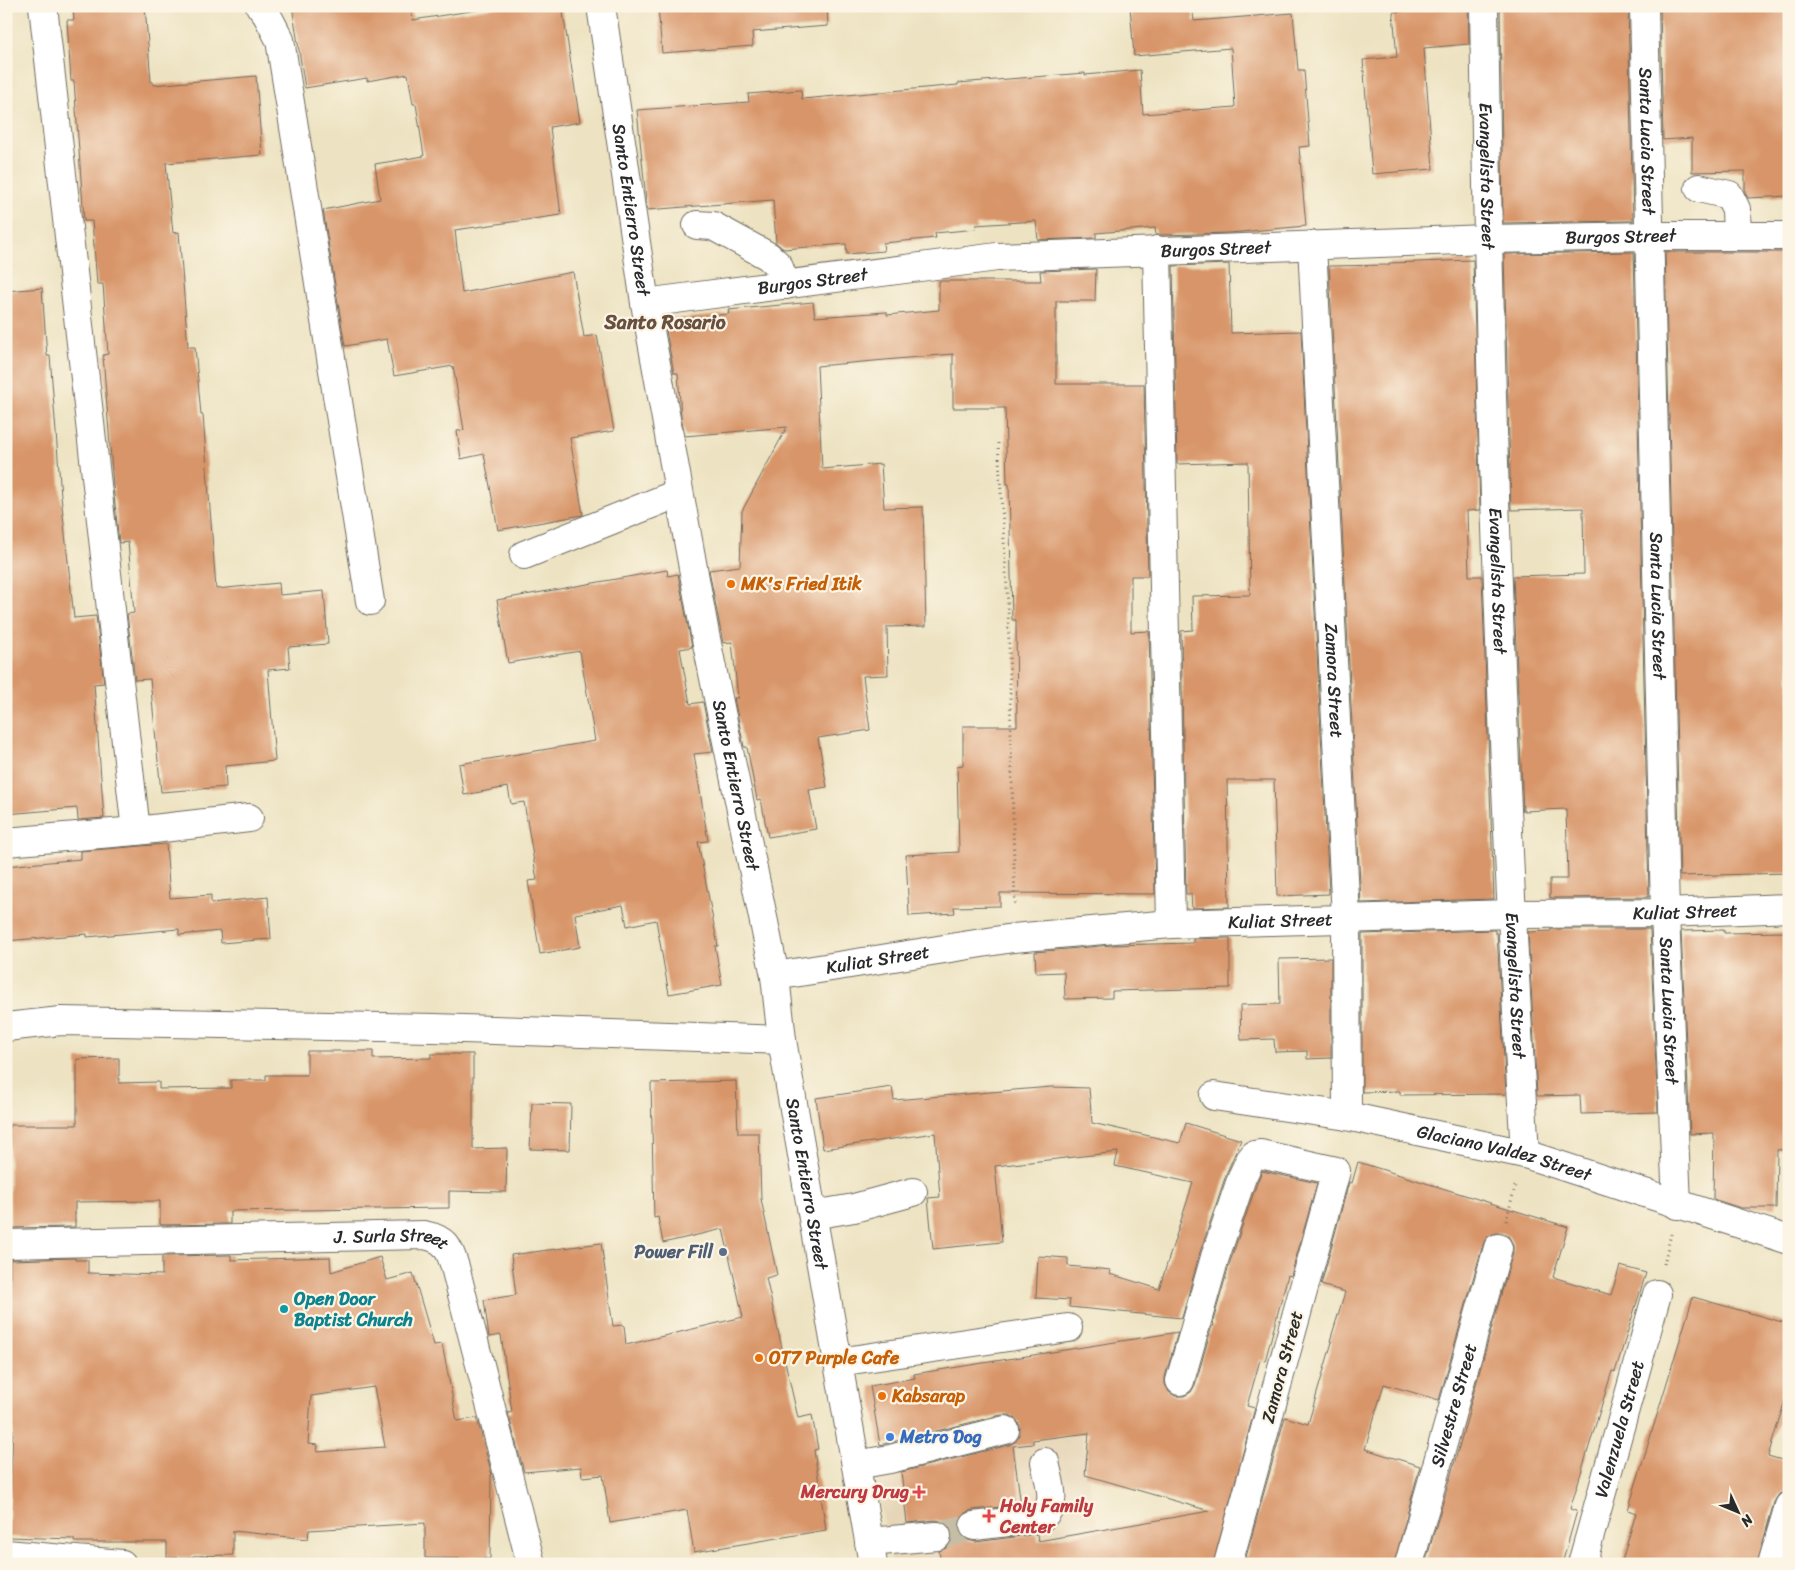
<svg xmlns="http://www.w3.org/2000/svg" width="1795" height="1570" font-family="Sriracha,sans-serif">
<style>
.built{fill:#e6d5b7}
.building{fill:#d89569;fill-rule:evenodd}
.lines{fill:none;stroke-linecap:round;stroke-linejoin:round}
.minor-tunnel{stroke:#c6bea4;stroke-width:28;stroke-dasharray:28 14;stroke-linecap:butt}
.minor-casing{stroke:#6f6b60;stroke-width:30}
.major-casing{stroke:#6f6b60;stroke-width:30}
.path{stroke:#6f6b60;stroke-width:3;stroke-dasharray:1 4;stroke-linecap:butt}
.minor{stroke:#fff;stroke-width:28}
.major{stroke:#fff;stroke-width:28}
.food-dot{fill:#e8710a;stroke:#fcf5e5;stroke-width:2}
.service-dot{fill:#5c6f8a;stroke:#fcf5e5;stroke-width:2}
.culture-dot{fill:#0f9aa8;stroke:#fcf5e5;stroke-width:2}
.shop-dot{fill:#3f7fe0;stroke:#fcf5e5;stroke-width:2}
.health-dot{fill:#e0444e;stroke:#fcf5e5;stroke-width:2}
.labels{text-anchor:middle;stroke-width:4.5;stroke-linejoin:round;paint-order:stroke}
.street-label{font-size:18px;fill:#2b2b2b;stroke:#fcf5e5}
.food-label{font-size:18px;font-weight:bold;fill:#c56008;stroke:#fcf5e5;text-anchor:start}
.service-label{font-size:18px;font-weight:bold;fill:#4e5e75;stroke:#fcf5e5;text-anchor:end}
.culture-label{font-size:18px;font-weight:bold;fill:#0d838f;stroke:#fcf5e5;text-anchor:start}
.shop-label{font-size:18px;font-weight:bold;fill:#366cbe;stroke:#fcf5e5;text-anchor:start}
.health-label{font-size:18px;font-weight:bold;fill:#be3a42;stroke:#fcf5e5;text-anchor:end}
.quarter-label{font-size:20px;font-weight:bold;fill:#685041;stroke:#fcf5e5}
</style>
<rect width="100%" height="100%" fill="#fcf5e5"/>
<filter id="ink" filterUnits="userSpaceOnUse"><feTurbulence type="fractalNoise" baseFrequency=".02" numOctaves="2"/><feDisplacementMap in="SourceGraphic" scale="10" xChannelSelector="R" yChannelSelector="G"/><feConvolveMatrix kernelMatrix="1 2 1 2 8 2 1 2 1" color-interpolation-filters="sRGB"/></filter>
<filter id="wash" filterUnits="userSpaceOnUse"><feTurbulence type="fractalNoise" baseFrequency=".0096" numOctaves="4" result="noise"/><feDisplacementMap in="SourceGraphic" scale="20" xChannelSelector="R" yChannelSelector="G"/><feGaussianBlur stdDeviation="1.12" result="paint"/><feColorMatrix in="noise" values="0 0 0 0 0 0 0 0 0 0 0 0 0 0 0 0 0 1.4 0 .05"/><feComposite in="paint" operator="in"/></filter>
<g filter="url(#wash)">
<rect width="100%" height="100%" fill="#ede3c2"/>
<path class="built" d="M1082 1434 1103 1564H892L873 1468Z"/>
<g id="blocks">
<g class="building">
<path d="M73 6H145L151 82H153V85L256 76 262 155 166 163 173 233 179 232 188 347H195L201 415H203L216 589 279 583 280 595 324 591 328 644 288 647 290 668 268 670 275 761 225 766 226 787 161 792 150 679 135 680 127 614 134 613 128 542 119 543 113 485 103 355 108 354 103 284H97L92 221H84L74 81H71L67 20H74Z"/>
<path d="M292 6H411L413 20 503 6H562L580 122 550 127 561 215 455 230 462 293 573 272 584 337 597 335 614 431 570 438 583 515 498 530 484 454 461 459 457 431 464 430 453 366 394 376 387 339 345 346 323 210 380 199 375 164 424 156 416 104H413L408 74 367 81V78L305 88Z"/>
<path d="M658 6H827L828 26 752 32 753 46 662 53Z"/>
<path d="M1130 6H1192L1194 21 1293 13 1298 70H1304L1310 146 1299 147 1306 226 1229 233 1161 235H1156L1155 228 1096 233V238L1038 240 1036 221 976 225 977 229 935 233 936 238 883 243 884 251 847 254 846 244 784 249 776 243 773 200 647 210 637 110 749 102 748 94 801 90 802 99 958 85V83L1021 78 1085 73V75L1140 70 1143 114 1235 107 1231 48 1134 56Z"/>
<path d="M1461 6H1468L1469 44 1424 48 1433 169 1372 174 1363 60 1397 57 1393 12Z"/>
<path d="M1500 6H1628L1633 221 1503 223Z"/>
<path d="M1660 6H1789V196L1748 198 1745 193V171L1692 172V138L1663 140Z"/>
<path d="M1634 252 1649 897 1550 898V879H1568L1566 809 1523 811 1513 576 1584 574 1583 508 1511 510 1504 254Z"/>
<path d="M1665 252H1789V873L1680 876Z"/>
<path d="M1473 260 1480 510 1467 511 1469 576H1482L1494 899 1361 903 1329 266 1389 265V263Z"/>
<path d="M1229 264 1231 333 1301 331 1329 894 1277 896 1274 780H1227L1229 907 1192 908 1191 894H1186L1181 631 1193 630 1192 596 1250 595 1248 462 1177 464 1173 266Z"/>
<path d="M1096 269 1095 301H1056V384H1144L1148 576H1131V632L1149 631 1155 894 1000 893V906L954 907 955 913 909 916 906 855 959 852 957 766 963 765V726H1017L1016 620H1012L1009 484H1007L1005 408H953V354L817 366 822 469 881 464 884 508 923 507 926 626 887 627 888 675 863 676 870 730 818 738 827 787 809 790 816 829 768 837 761 799 757 800 747 747H744L734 698H738L732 642 723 643 709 570 740 566 742 511 787 427 685 436 681 416 678 373H674L664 320 729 314 728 310 813 302 815 317 887 312V315L939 310V281H1041L1040 271Z"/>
<path d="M42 288 47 356H50L61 496 74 618 96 616 104 683 94 684 104 818 78 820 77 808 6 814V291Z"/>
<path d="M667 570 668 576 678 574 692 647 680 649 690 704 703 702 713 752 694 754 708 841 698 842 718 946H715L722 985 669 994 656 920 627 926 623 905 575 914 580 947 540 954 528 881 537 880 524 802 511 804 508 787 464 795 459 764 595 741 580 651 508 663 497 600Z"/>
<path d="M166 844 170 898 211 895V903L268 897 271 939 221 943 220 931 179 935V929L87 937V934L6 941V866L81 859V851Z"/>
<path d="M1551 929H1650L1658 1112 1581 1114 1580 1095 1537 1096 1528 932 1551 931Z"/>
<path d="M1495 930V933H1497L1506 1094 1400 1095V1091L1362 1092V934Z"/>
<path d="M1724 930V933L1789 932V1149L1777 1150 1776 1208H1741L1713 1199 1714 1133 1690 1134 1681 931Z"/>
<path d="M1230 938V988L1112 991V998L1065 999 1064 972 1036 973 1035 952 1111 945 1193 943V939Z"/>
<path d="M1331 958V1058L1307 1059V1051L1275 1052 1274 1039 1241 1040 1240 1005 1280 1004 1279 959Z"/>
<path d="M307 1051H373V1059L431 1058V1054H473V1149L507 1148 506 1192 449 1191V1208L230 1211V1224L162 1225 160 1224V1201L75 1202V1227L10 1228 9 1125H77V1059L119 1058V1083L159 1082V1089L231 1088V1080H266V1075H307Z"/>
<path d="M736 1081 738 1133H759L761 1199 777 1275 766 1278 798 1418 812 1415 818 1449 814 1450 826 1530 694 1552 687 1510 610 1523 603 1475 582 1477 581 1467 524 1472 508 1413 512 1412 501 1335 489 1337 484 1300 516 1295 511 1255 601 1243 613 1326 624 1325 626 1345 743 1317 723 1229 663 1243 658 1217 654 1218 651 1083Z"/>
<path d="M892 1087 894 1100 1051 1087 1089 1088 1092 1123 1180 1143 1186 1123 1241 1140 1227 1172 1200 1252 1182 1318 1069 1307 1070 1300 1036 1298 1038 1256 1068 1258V1266L1111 1270 1110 1274 1159 1289 1193 1183 1115 1166 1118 1152 995 1166 1002 1242 933 1249 928 1198 940 1197 935 1133 823 1149 816 1098Z"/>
<path d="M532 1103 571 1104 570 1150 530 1149Z"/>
<path d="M1358 1162 1568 1227 1553 1277 1611 1295 1620 1266 1646 1273 1615 1372 1612 1371 1570 1509 1577 1511 1562 1564H1425L1470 1409H1469L1513 1252V1245L1509 1237 1503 1233H1495L1487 1237 1483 1244 1439 1400 1384 1384 1365 1449 1420 1466 1394 1564H1244L1285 1417 1308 1424 1332 1342 1330 1341 1345 1292 1321 1285 1349 1182 1352 1183Z"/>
<path d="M1262 1171 1317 1183 1291 1276 1288 1275 1265 1361 1260 1360 1247 1406 1255 1408 1213 1564H941L939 1551 946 1548 951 1542 952 1534 950 1527 944 1522 936 1520 907 1523 901 1472 1009 1445 1016 1441 1020 1435V1426L1016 1419 1010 1415H1001L880 1445 870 1386 915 1378 914 1374 1178 1332 1165 1377V1384L1169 1392 1175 1396H1184L1191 1392 1195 1385 1212 1326H1214L1213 1321 1230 1262 1257 1183ZM1089 1433 1085 1475 1210 1511 1038 1541 1037 1534 976 1542 968 1540 962 1536 958 1527 960 1519 965 1513 972 1510 1021 1505 1013 1446 1033 1444V1440Z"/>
<path d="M231 1255V1260L330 1257 331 1272 380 1257 387 1280 413 1273 434 1345 442 1344 457 1421 477 1418 492 1475H491L490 1559 425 1558V1523L309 1530 308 1539 233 1531V1555L193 1556V1557L167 1558V1542H74V1539L8 1537 13 1429H6V1317H10V1260L75 1258V1260H88V1273L162 1275V1256ZM374 1387 385 1447 317 1452 318 1445 308 1444 311 1396Z"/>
<path d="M1693 1297 1789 1324V1387L1768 1456 1789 1462V1484L1787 1491 1779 1494 1774 1502 1757 1564H1621L1636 1513 1628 1510Z"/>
</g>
</g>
</g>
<g filter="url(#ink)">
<use href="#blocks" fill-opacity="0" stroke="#6f6b60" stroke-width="1"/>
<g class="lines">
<path class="minor-tunnel" d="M937 1536 974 1526"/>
<defs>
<g id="minor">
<path d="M43 6 136 831"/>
<path d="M260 6 267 15 280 40 370 601"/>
<path id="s1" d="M1484 6C1489 389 1502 772 1525 1154"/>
<path id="s2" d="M1644 6 1665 913 1677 1205"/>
<path d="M1699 188 1729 195 1736 209 1737 236"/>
<path d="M697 225 713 226 768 256 778 265 786 285"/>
<path id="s3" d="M1312 245 1346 918 1347 1116"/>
<path d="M1157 250 1171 924"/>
<path id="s4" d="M645 303 997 257 1487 239 1649 236H1789"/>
<path d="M524 555 679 493"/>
<path d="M6 842 136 831 249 818"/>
<path id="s5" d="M775 976 1013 938 1171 924 1511 914 1665 913 1789 908"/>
<path d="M6 1027 61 1021 434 1028 782 1040"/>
<path id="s6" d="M1214 1096 1347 1116 1525 1154 1789 1240"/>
<path d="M813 1215 854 1208 913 1192"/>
<path id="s7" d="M6 1244 424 1235C445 1239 449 1247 455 1267L531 1564"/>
<path d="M838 1362 1068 1328"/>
<path d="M1180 1381 1215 1257 1242 1177 1250 1160 1254 1155 1260 1154 1336 1171 1228 1564"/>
<path d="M856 1465 890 1459 1005 1430"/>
<path d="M974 1526 1041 1518C1059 1503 1049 1483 1045 1462"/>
<path d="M869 1542 937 1536"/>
<path d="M6 1554 122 1564"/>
<path id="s8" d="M1409 1564 1498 1248"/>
<path id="s9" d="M1582 1564 1657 1294"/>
<path d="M1772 1564 1789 1506"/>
</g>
<g id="major">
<path id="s10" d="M601 6 645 303 705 634 775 976 782 1040 873 1564"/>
</g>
</defs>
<use href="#minor" class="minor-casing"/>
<use href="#major" class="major-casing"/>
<g class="path">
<path d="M998 443 1008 605 1015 907"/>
<path d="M1506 1221 1516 1183"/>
<path d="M1664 1264 1671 1234"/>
</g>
<use href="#minor" class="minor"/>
<use href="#major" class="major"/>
</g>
</g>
<g class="food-dot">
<circle cx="731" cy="584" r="5"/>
<circle cx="759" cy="1358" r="5"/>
<circle cx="882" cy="1396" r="5"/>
</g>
<circle class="service-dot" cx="723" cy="1252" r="5"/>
<circle class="culture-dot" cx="284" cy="1309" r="5"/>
<circle class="shop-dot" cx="890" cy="1437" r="5"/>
<g class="health-dot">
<path d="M916.5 1484.5h5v5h5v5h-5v5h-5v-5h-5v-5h5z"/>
<path d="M986.5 1508.5h5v5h5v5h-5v5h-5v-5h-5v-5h5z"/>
</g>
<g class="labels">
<g class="street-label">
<text dy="6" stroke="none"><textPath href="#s2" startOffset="135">Santa Lucia Street</textPath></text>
<text dy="6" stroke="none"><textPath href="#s1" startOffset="170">Evangelista Street</textPath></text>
<text dy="6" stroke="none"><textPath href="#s10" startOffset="206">Santo Entierro Street</textPath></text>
<text dy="6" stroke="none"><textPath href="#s4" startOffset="979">Burgos Street</textPath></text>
<text dy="6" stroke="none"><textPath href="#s4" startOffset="574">Burgos Street</textPath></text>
<text dy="6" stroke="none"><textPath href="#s4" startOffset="169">Burgos Street</textPath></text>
<text dy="6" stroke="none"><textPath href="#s1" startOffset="575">Evangelista Street</textPath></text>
<text dy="6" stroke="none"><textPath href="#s2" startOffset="600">Santa Lucia Street</textPath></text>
<text dy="6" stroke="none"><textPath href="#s3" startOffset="436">Zamora Street</textPath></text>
<text dy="6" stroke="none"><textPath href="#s10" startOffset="791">Santo Entierro Street</textPath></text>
<text dy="6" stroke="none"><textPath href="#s5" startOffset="914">Kuliat Street</textPath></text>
<text dy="6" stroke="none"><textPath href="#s5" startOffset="509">Kuliat Street</textPath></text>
<text dy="6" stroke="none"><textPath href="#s5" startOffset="104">Kuliat Street</textPath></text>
<text dy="6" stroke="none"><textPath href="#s1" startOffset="980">Evangelista Street</textPath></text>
<text dy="6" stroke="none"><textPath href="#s2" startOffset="1005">Santa Lucia Street</textPath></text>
<text dy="6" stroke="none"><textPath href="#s6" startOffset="296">Glaciano Valdez Street</textPath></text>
<text dy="6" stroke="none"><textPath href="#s10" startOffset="1196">Santo Entierro Street</textPath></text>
<text dy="6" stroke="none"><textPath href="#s7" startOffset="386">J. Surla Street</textPath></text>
<text transform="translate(1282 1367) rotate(-75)" y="6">Zamora Street</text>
<text dy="6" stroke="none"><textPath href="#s8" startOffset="165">Silvestre Street</textPath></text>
<text dy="6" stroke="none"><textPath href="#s9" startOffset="140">Valenzuela Street</textPath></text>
</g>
<g class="food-label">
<text x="741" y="590">MK's Fried Itik</text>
<text x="769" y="1364">OT7 Purple Cafe</text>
<text x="892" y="1402">Kabsarap</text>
</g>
<g class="service-label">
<text x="713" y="1258">Power Fill</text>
</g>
<g class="culture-label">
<text x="294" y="1305">Open Door<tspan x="294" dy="21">Baptist Church</tspan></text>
</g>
<g class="shop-label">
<text x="900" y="1443">Metro Dog</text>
</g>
<g class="health-label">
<text x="909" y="1498">Mercury Drug</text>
<text x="1000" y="1512" text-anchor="start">Holy Family<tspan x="1000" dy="21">Center</tspan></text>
</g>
<g class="quarter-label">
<text x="665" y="329">Santo Rosario</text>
</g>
</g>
<rect width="1795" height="1570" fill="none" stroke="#fcf5e5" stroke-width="25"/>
<g transform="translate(1738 1512) rotate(134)" stroke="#fcf5e5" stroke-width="4" paint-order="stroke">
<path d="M0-4L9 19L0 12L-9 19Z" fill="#2b2b2b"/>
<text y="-8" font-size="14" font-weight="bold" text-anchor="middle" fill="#2b2b2b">N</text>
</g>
</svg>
